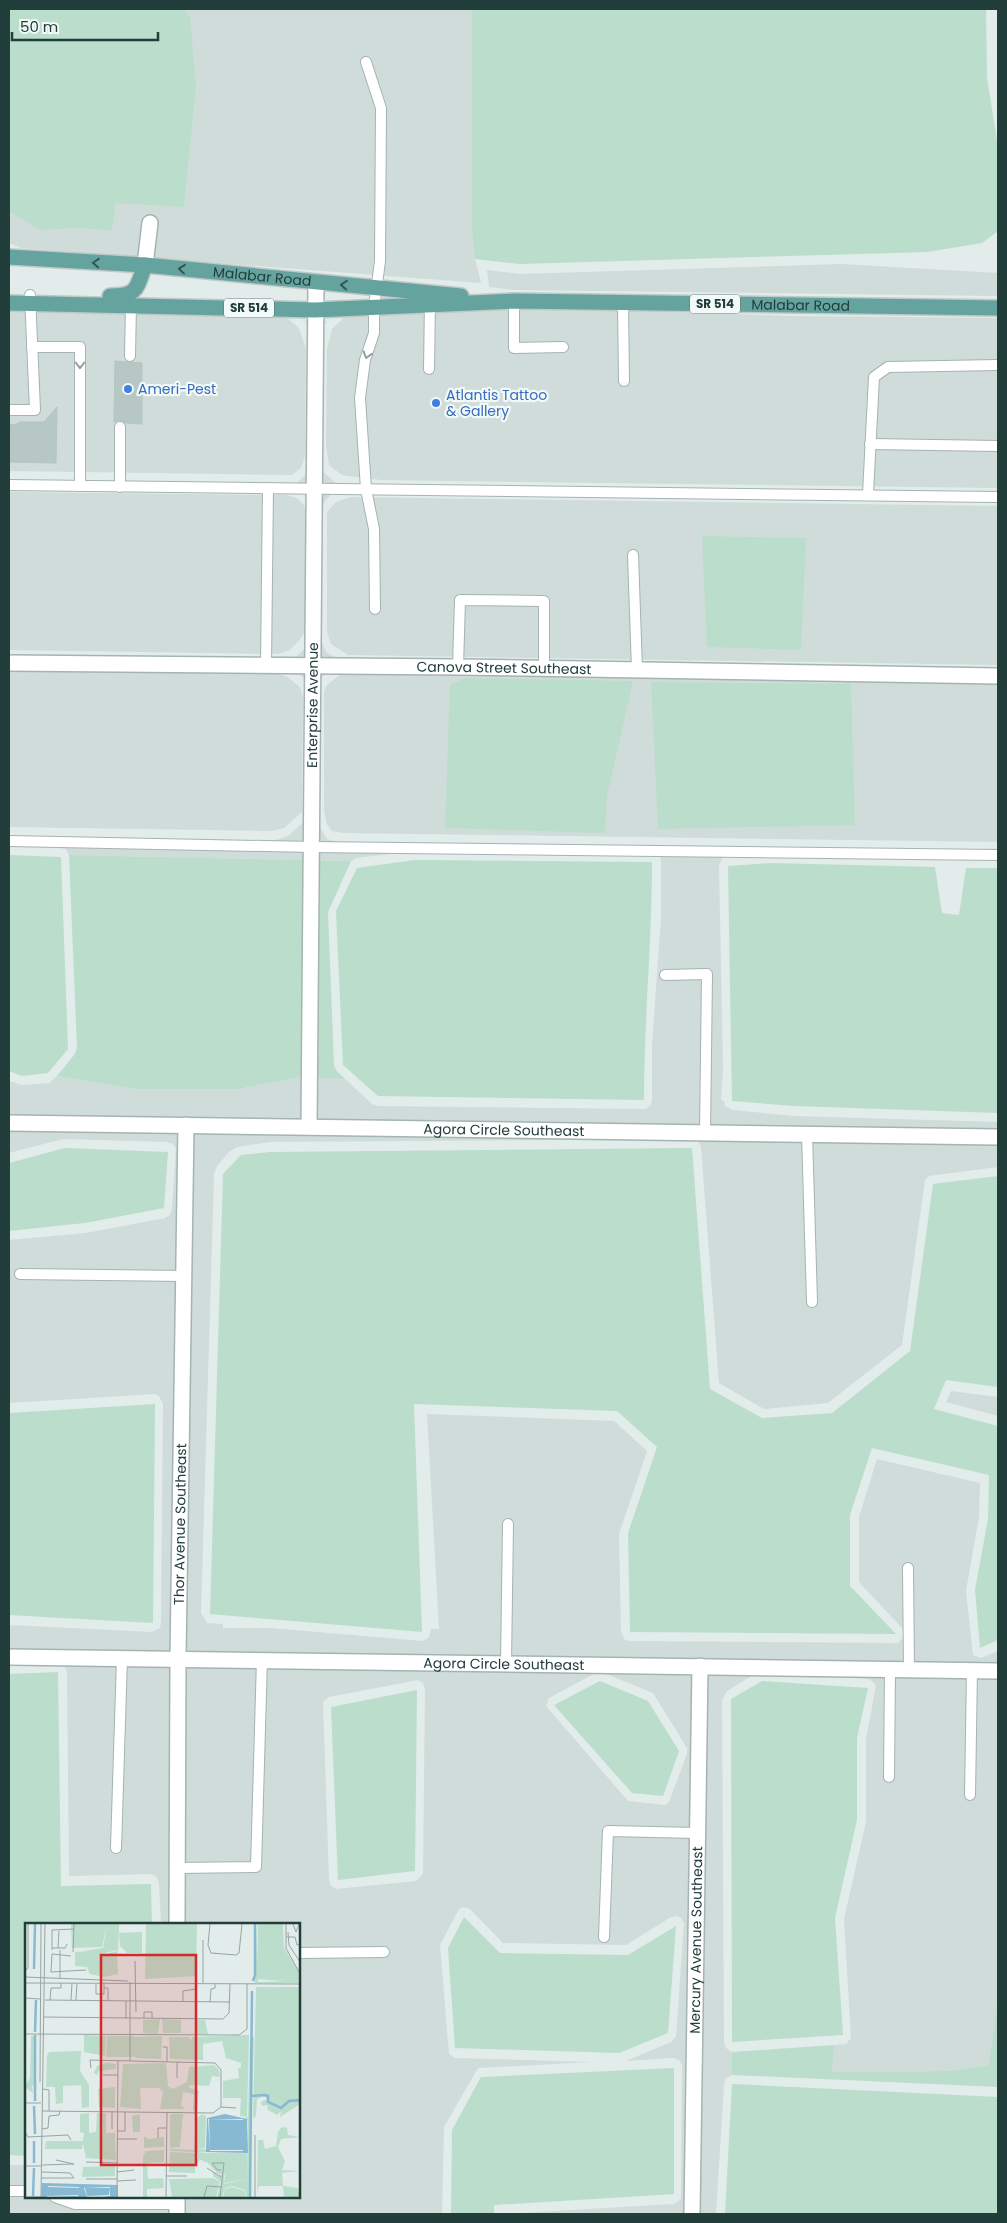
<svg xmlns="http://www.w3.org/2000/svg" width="1007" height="2223" font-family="Poppins,sans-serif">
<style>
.built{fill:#d0dcd9;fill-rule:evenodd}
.green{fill:#badecb}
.building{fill:#b7c7c3;stroke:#b4c6c2}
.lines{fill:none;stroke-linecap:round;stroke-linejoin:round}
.lane-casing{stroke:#a4b4b2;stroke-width:12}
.street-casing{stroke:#a4b4b2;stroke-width:18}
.primary-casing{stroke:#c1c9c8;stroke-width:18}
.lane{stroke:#fff;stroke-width:10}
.street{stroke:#fff;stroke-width:15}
.primary{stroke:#65a39f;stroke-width:15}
.oneway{stroke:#325754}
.oneway2{stroke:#909e9d}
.shop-dot{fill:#3f7fe0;stroke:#f2f9f7;stroke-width:2}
.labels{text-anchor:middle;stroke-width:4.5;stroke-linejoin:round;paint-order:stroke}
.shield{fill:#f2f9f7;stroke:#607673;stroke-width:1}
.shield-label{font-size:12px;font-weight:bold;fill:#213e3b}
.street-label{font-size:14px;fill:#213e3b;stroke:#f2f9f7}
.shop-label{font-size:14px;fill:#366cbe;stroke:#f2f9f7;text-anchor:start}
.inset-river{fill:none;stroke:#88b9d3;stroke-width:2.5}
.inset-road{fill:none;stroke:#95a6a4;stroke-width:1}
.view{fill:#d62828;fill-opacity:0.15;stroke:#d62828;stroke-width:2.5}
.inset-edge{fill:none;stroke:#213e3b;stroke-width:2.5}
</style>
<rect width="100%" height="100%" fill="#e2ecea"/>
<g class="built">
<path d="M183 9H472V231L475 259 481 283 21 248 9 243V213L78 228 112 231 116 203 190 17Z"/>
<path d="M841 264 998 273V296L515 290 489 287 487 270 520 274Z"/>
<path d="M526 308 796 316 998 318V488L381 480 342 475 329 465 326 446 327 348 332 329 346 316Z"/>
<path d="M9 311 281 313 299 328 306 349 305 456 301 468 292 475 9 471Z"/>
<path d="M305 321H327L323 327 319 348 318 445 321 466 323 472 337 484 355 487 332 493 321 506 319 512V636L326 652 347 664 337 666 322 677 315 692V812L319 826 327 839 343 843 998 852V857L772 854 727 856 722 858 719 866 723 1069 721 1100 724 1101 725 1106 732 1110 794 1116 998 1122V1167L929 1176 925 1180 902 1345 828 1403 764 1409 719 1383 701 1147 699 1142 695 1139 270 1142 237 1147 229 1152 217 1166 214 1174 201 1613 207 1623 223 1624V1628H271L422 1641 429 1638 431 1629H439L427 1414 614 1421 647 1451 619 1534 621 1632 625 1640 630 1641 898 1643 904 1637 903 1629 859 1582V1517L877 1459 980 1483 979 1517 966 1591 973 1655 981 1658 998 1651V2000L990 2065 949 2071 831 2072 834 2045 846 2044 851 2038 844 1919 866 1822V1739L876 1685 869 1679 758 1672 727 1691 722 1700 724 2042 726 2048 732 2052V2075L726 2078 724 2084 716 2214H503L674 2204 681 2199 682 2065 679 2060 673 2058 626 2061 671 2042 676 2037 684 1923 681 1918 677 1916 671 1917 626 1945 503 1943 470 1909 463 1907 459 1909 440 1945 449 2054 455 2058 592 2062 478 2068 444 2127 442 2214H9V2165H26V2197H299V1924H161L159 1883 156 1876 151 1874 69 1876 67 1672 65 1667 61 1663 9 1664V1625L152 1632 160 1628 161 1623 163 1404 159 1396 154 1394 9 1403V1240L86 1233 165 1218 170 1215 172 1209 176 1149 173 1144 167 1142 63 1139 9 1153V1081L22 1085 49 1083 57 1076 135 1089H238L300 1077 345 1079 372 1104 378 1106 646 1109 651 1105 652 1100V1044L661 919V862L660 856 655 853 415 851 356 858 351 861 69 855 66 849 61 848 9 845V837L273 841 288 836 308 818 310 811 311 695 309 684 305 679 291 668 273 663 295 658 307 646 312 635 315 513 311 500 301 489 287 485 112 483 292 485 298 482 307 473 313 456 315 349ZM599 1671 653 1693 687 1748V1754L669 1802 665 1805 628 1801 546 1706 549 1698ZM418 1680 423 1683 425 1690 423 1874 416 1881 336 1889 331 1886 329 1880 323 1702 329 1697Z"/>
<path d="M9 492 287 495 297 498 304 505 306 512 305 631 301 638 290 650 278 654 9 650Z"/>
<path d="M351 497 998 506V665L348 655 331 644 327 632V512L336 502Z"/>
<path d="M9 669 270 672 286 676 300 687 303 697 302 812 284 828 273 831 9 827Z"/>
<path d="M356 673 998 683V842L343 833 332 831 327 824 324 811V692L327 685 340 675Z"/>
<path d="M951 1391 998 1397V1416L946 1402Z"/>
</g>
<g class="green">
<path d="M9 9H183L190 17 196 87 184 207 116 203 112 231 78 228 40 230 14 214 9 213Z"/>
<path d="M472 9H986L987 78 998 146V231L982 243 927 252 520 264 475 259 472 231Z"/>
<path d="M702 536 806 538 801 650 707 647Z"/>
<path d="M465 678 633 681 607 796 605 833 445 828 450 685Z"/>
<path d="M651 682 851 684 855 825 658 829Z"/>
<path d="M9 855 61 857 68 1049 48 1073 22 1076 9 1071Z"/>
<path d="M69 855 351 861 328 912 334 1065 336 1070 345 1079 300 1077 238 1089H135L57 1076 74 1055 77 1048Z"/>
<path d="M415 860 652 862C652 941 644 1020 644 1100L378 1096 343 1065 336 911 357 868Z"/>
<path d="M772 863 935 867 942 913 959 915 966 868H998V1113L795 1106 732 1101 728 866Z"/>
<path d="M65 1148 168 1152 164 1208 85 1223 9 1231V1163Z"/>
<path d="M692 1148 710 1389 762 1418 832 1413 910 1351 933 1184 998 1176V1387L946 1380 934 1409 998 1426V1640L980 1648 975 1590 988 1519 989 1475 872 1448 850 1515V1586L896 1634 630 1632 628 1533 657 1447 617 1411 414 1404 422 1632 210 1614 223 1174 241 1155 270 1152Z"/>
<path d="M155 1404 153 1623 9 1615V1413Z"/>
<path d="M58 1672 61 1886 151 1884 152 1924H26V2156L9 2155V1674Z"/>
<path d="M600 1681 648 1701 679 1751 663 1796 632 1793 554 1705Z"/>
<path d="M762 1681 868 1688 857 1738V1820L835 1918 843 2035 732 2042 731 1699Z"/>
<path d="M417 1690 415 1871 338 1880 331 1707Z"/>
<path d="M464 1917 500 1953 628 1955 676 1926 668 2033 619 2053 455 2048 448 1948Z"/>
<path d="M998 2000V2087L732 2075V2052L834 2045 832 2072 949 2071 989 2065Z"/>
<path d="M674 2068V2194L494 2205V2214H451L452 2130 481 2077Z"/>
<path d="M732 2084 998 2097V2214H725Z"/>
</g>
<g class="building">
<path d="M115 361 142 363V424L126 423 120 420 114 422Z"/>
<path d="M57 407 56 463 9 462V424L15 425 19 422H44Z"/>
</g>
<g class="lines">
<defs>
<g id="lane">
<path d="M366 62 381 108 380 261 374 307V333L365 360 360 398 366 489 374 529 375 609"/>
<path d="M514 301V348L563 347"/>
<path d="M623 303 624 381"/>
<path d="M32 347H80V486"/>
<path d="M130 356 131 305"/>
<path d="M429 369 430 299"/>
<path d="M9 410H35L30 295"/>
<path d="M870 444 998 446"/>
<path d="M9 485 998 497"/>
<path d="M120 487V427"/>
<path d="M868 494 874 377 888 367 998 365"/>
<path d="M633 555 637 670"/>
<path d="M266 665 268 488"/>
<path d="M458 667 460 600 544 601V669"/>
<path d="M9 841 312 847 998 855"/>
<path d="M665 975 707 974 705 1133"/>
<path d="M807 1134 812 1302"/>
<path d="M20 1274 184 1276"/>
<path d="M908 1568 909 1670"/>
<path d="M506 1663 508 1524"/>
<path d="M889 1777 890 1669"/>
<path d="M970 1795 972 1670"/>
<path d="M116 1848 122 1658"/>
<path d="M178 1868 256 1867 262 1659"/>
<path d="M604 1937 608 1831 697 1833"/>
<path d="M299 1953 384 1952"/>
<path d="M9 2191H26"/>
<path d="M55 2197 75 2204H177"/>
</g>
<g id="street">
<path d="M145 265 150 223"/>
<path id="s1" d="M9 663 458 667 998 676"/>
<path id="s2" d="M9 1123 998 1137"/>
<path id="s3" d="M309 1127 316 282"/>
<path id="s4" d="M9 1657 998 1671"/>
<path id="s5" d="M177 1924 178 1658 186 1125"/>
<path d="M177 2214V2197"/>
<path id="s6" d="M692 2214 700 1666"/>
</g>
<g id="primary">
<path id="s7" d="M9 257 145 265 461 296"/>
<path d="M110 296C138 296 136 289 145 265"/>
<path id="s8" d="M9 303 315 310 514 301 998 308"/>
</g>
</defs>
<use href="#lane" class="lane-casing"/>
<use href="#street" class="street-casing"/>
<use href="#primary" class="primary-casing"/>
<use href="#lane" class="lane"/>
<use href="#street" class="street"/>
<use href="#primary" class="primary"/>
</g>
<defs><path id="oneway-chevron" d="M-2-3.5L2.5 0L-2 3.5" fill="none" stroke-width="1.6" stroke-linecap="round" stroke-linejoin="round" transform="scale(1.25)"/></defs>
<g class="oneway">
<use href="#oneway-chevron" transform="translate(96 263) rotate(-176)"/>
<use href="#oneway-chevron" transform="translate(182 269) rotate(-174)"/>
<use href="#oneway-chevron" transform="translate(344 285) rotate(-175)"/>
</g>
<g class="oneway2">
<use href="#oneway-chevron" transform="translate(367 355) rotate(107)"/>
<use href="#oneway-chevron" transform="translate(80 365) rotate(90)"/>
</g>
<g class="shop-dot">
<circle cx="128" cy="389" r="5"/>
<circle cx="436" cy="403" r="5"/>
</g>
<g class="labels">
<g class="shield">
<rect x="690" y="294.5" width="50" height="19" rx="4"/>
<rect x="224" y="298.5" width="50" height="19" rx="4"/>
</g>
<g class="shield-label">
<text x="715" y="308">SR 514</text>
<text x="249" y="312">SR 514</text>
</g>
<g class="street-label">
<text dy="5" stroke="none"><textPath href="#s7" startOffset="254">Malabar Road</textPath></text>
<text dy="5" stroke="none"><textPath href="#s8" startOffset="792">Malabar Road</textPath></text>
<text dy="5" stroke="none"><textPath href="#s1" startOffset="495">Canova Street Southeast</textPath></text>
<text dy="5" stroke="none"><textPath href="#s3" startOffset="422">Enterprise Avenue</textPath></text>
<text dy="5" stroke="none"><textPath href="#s2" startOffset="495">Agora Circle Southeast</textPath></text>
<text dy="5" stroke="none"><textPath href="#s5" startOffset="400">Thor Avenue Southeast</textPath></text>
<text dy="5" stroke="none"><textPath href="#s4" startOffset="495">Agora Circle Southeast</textPath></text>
<text dy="5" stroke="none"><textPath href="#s6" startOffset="274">Mercury Avenue Southeast</textPath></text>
</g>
<g class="shop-label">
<text x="138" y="394">Ameri-Pest</text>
<text x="446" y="400">Atlantis Tattoo<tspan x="446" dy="16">&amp; Gallery</tspan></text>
</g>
</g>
<g transform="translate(25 1923)">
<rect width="275" height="275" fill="#e2ecea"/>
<path d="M46 1H82L77 24 47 25ZM82 1H94L93 31 92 27 80 30 58 28 78 25ZM121 1H172L171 53 120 56ZM231 1 233 59 260 58 259 24 273 48 274 60H230ZM233 1H258L260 58 232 56ZM117 9V30H102L95 23 94 10ZM69 28 80 31 92 28 93 51 79 54 65 51 62 44 50 43V29ZM231 64H275V181L255 194 256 188 252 192 243 187 242 182 237 183 236 179 242 176 239 173 232 176 231 192 228 197ZM135 96 133 111 118 110V97ZM137 96 156 97V110H138ZM171 97H180L183 111H171ZM59 112 81 113 80 133 59 129ZM220 112H224L222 194 215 193 216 175H198V158L214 155 213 146 216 144V140L201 135 197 118 178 121V137L145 136 144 114H164L166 118 167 114ZM6 113H11V161L7 163 8 170 0 164 5 154ZM82 113H109L108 134H81ZM137 113 136 136 111 135 108 132 109 114ZM225 114H229L225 274H221L220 267 207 263 200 265 197 274H192L196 259 189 254 186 246 192 252H199V261L222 256 223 198 220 195 223 194ZM56 128 55 148 64 162V184L57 185 56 162 38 163V180L31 181 30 164H21L22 133 24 129ZM82 140 91 141V146L74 148 72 152 69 150 72 143ZM141 140 143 163 148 166 162 159 164 144 189 142 194 147 195 154 187 153 184 163 165 162 164 165 174 168 172 186 168 188 169 171 158 169 156 182 160 186H135L138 169 134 165H115L116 186 95 184 98 141ZM90 164V185L74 184 73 166ZM64 190V210L71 209 72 190H81V210H90L91 237 61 235 58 220 57 226H20L21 218H58L59 210 55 209V191ZM115 191V209H108L107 193ZM148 191H158L155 224 145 225V192ZM177 191 181 193 180 225H172V195ZM171 193V225L181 226V229L172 230V236L175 237 171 241V229L145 228V226L169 227ZM257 204 262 205 263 212 275 214 256 216 253 224 260 238 257 247 275 248 257 250 258 263 273 265 275 274H259L258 263H234L232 269 233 217H238L240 226 251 223 253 209ZM119 213 123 216 139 214V224L119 225ZM139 227V239L122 240 123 256 138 255 139 265 122 266V274H118V233L121 228ZM145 229 170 230V250L144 249ZM173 230H222V256L199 260 200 252 193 251 183 240 173 236ZM90 243V253L57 254 58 244ZM188 255 195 259 191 274H147L144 256ZM207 264 220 268V274H198L200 266Z" fill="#badecb"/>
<path d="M200 191 222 196 223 230 181 229 182 195ZM183 196H218V228H185ZM184 196 218 197V227H185ZM17 260 93 262V274H78L85 273V264L59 265 62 274H68H16ZM23 263 54 264V269L53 273 22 274ZM23 264 54 265V269L53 272 22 273ZM60 265H85L84 272 62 273Z" fill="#88b9d3" fill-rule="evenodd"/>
<path class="inset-river" d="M9 46 10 1M228 58 230 52V1M10 109 11 77M226 173 240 172 243 173V179L256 185 264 178 275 177M10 178V112M9 183 10 211M9 240V218M8 273 9 245M225 274 227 68"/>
<path class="inset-road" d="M185 1 183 22 186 30 211 32 214 30 217 1M261 1V25L275 51M268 1 271 9 274 1M263 9 264 22 275 39M261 14H270L272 22 275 21M178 17V60M27 25H40L42 21M33 25 34 8M27 27V7L49 6M48 29 49 1M46 33 27 31 26 49 61 47M110 38 111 89M0 48 3 45V1M0 54 103 58M35 55V27M0 60 275 61M71 61V71H79V60M171 61V79M79 65H83V78M0 75 15 76M20 77 205 79M25 77 26 65H36V60M46 77 47 60M51 77 52 60M158 79V68L171 66M185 79 186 66 190 65V61M19 94 198 96 204 90 205 61M101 95V78M119 95V89H127V95M0 111 214 112 222 106V61M138 124H142V139M105 138V59M152 139V155M78 152H93M15 159 16 1M18 166 24 167V188M0 180H16M196 184 211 185M17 188 188 190 196 184V147L190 140 65 137 66 145M17 206 23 205 24 193 34 192 35 188M87 206V188M93 208H100V189M0 209 3 214 43 212 46 217M133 215V205H141M92 216H112M61 239 92 240M17 242 49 241 31 237M0 243H16M182 245 196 254M92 249 109 247M141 253H162M16 255H49L45 250 17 249M61 256H92M92 258 111 257M0 274H16M16 274 20 1M92 274 93 138M141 274 142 189M179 274 182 263 196 264M195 274 199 240H187L192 247H196M230 274V212"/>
<path class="view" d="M76 32H171V242H76Z"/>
<rect width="275" height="275" class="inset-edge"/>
</g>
<rect width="1007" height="2223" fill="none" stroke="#213e3b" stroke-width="20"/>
<path d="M12 32v8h146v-8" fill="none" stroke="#213e3b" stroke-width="2.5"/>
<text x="20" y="32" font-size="15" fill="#213e3b" stroke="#f2f9f7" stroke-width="4" paint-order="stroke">50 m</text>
</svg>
